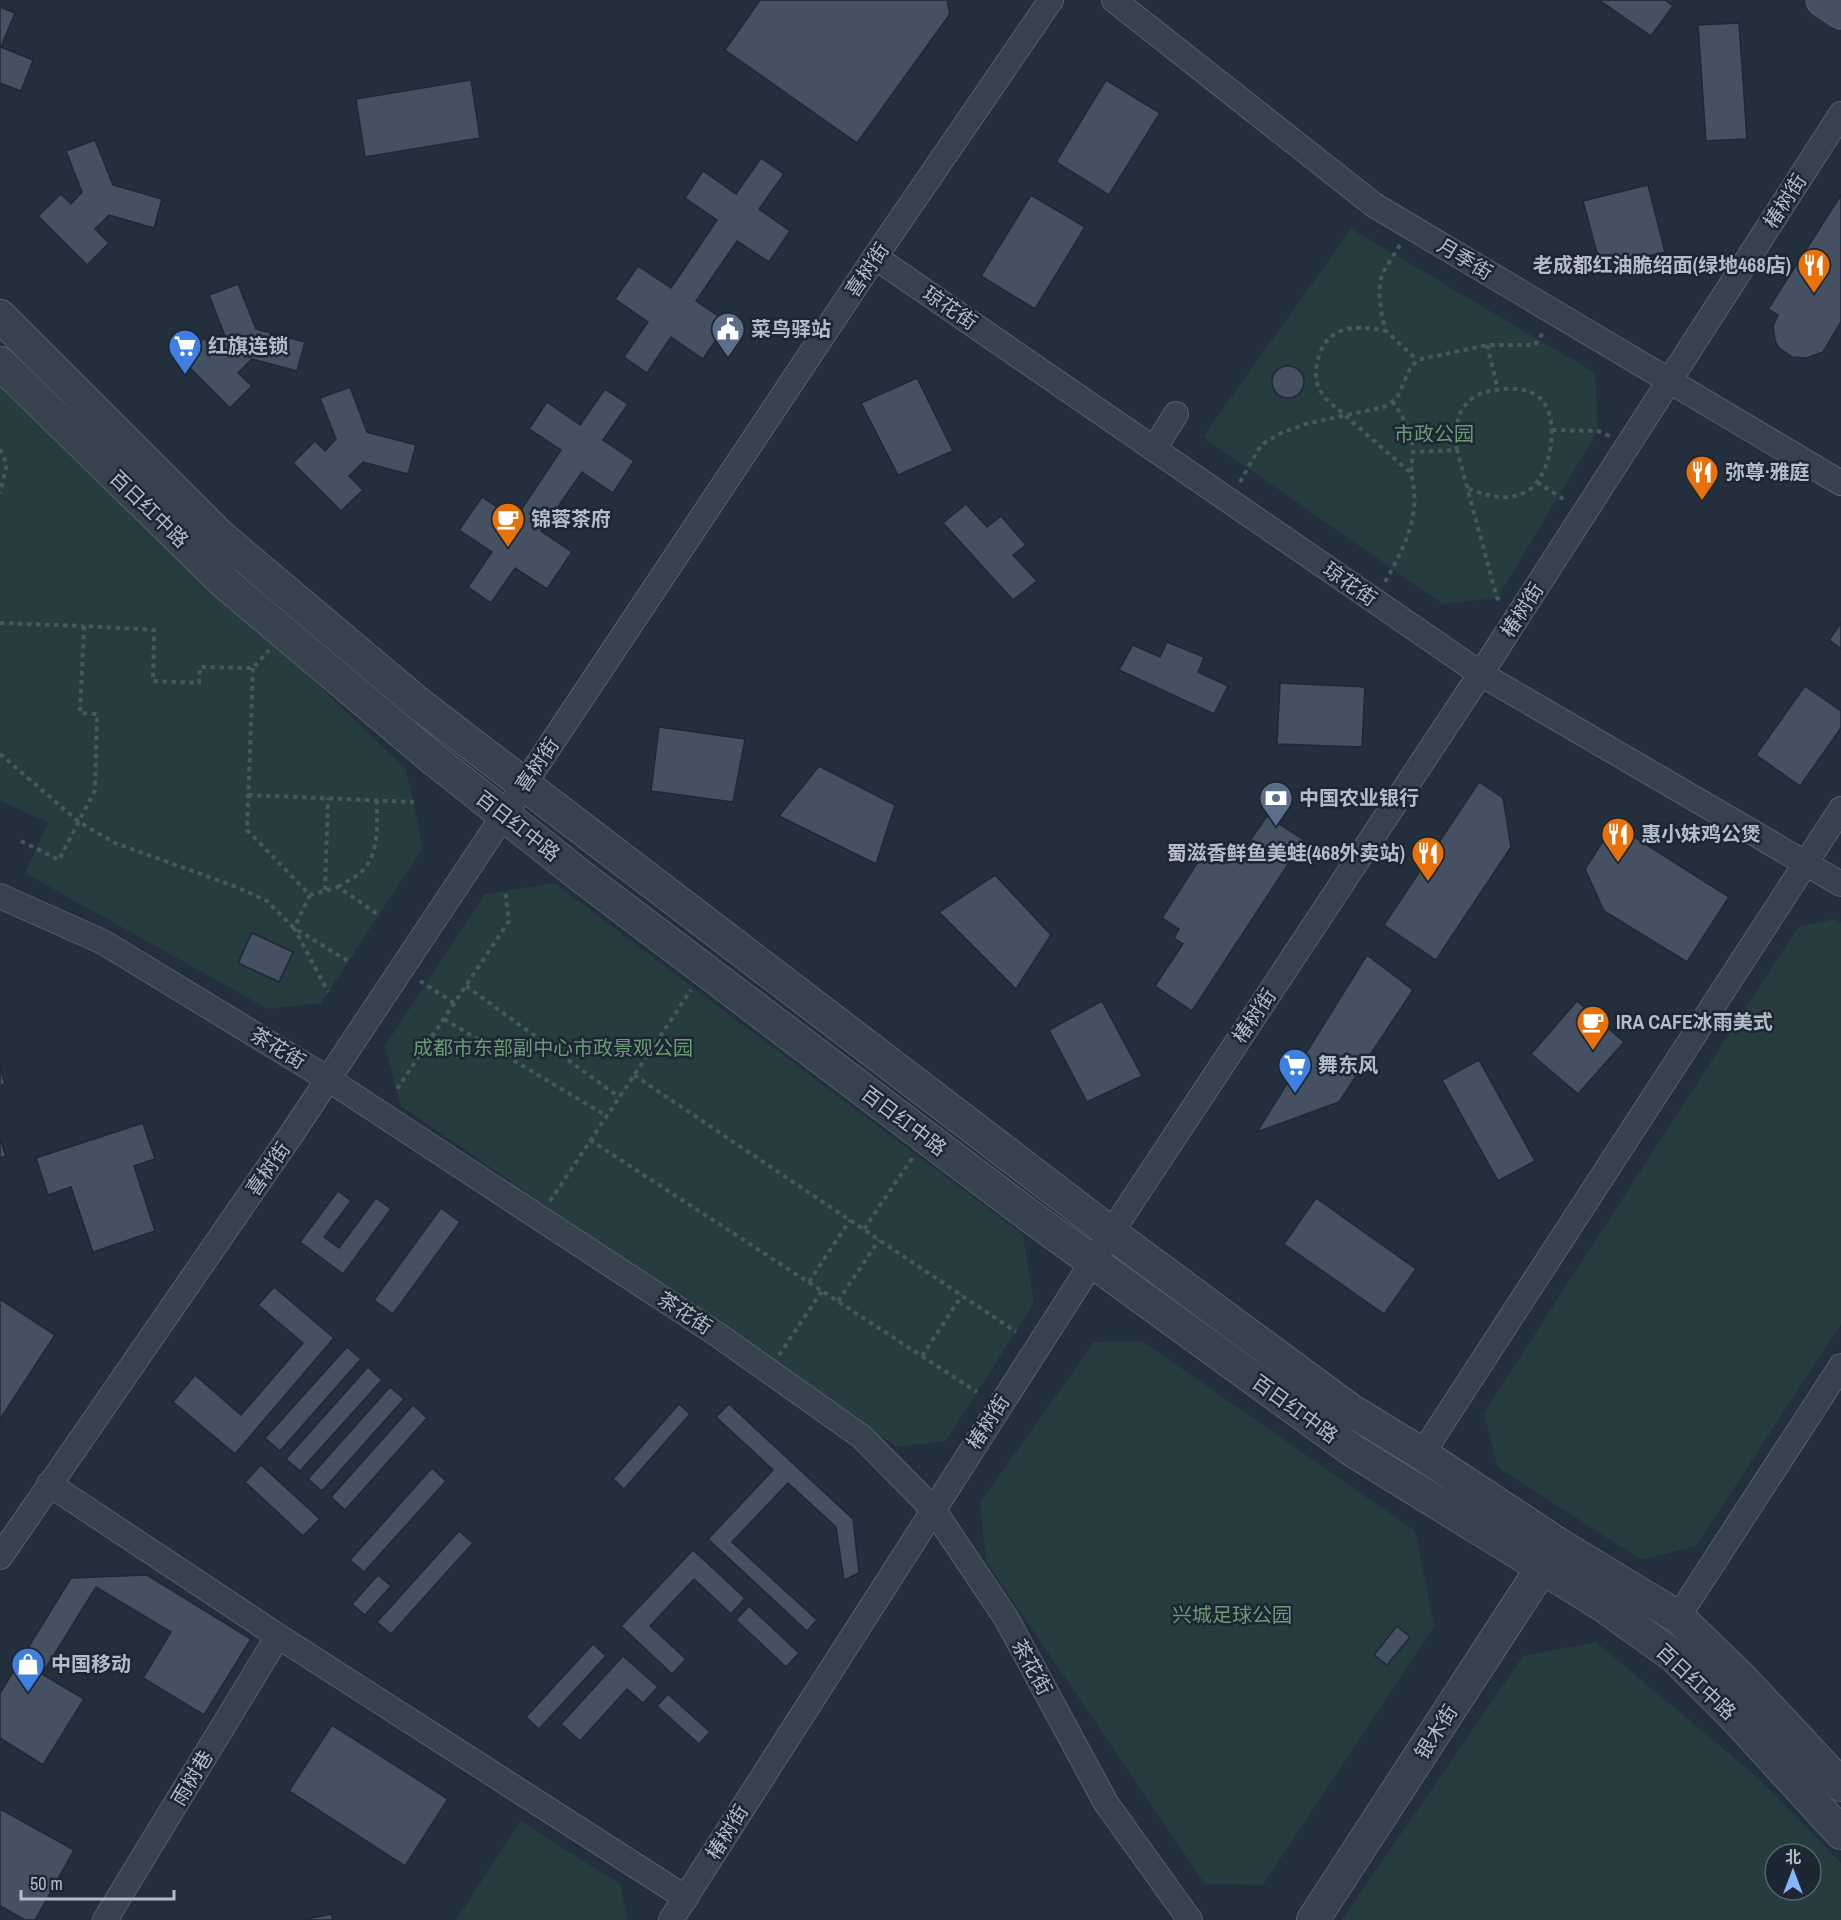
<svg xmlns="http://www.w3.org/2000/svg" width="1841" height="1920" font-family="'Archivo Narrow','Noto Sans SC',sans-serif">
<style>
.green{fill:#263c3f;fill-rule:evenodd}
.building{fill:#455162;stroke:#1f2835;stroke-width:1.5}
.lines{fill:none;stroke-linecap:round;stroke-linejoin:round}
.minor-casing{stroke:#565f6c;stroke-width:26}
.tertiary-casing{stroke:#565f6c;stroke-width:34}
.secondary-casing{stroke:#565f6c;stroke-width:35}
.path{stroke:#44595c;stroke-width:4;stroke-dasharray:4.5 4.5;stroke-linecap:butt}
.minor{stroke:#38414e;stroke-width:24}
.tertiary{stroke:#38414e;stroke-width:32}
.secondary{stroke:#465061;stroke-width:33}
.labels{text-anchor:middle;stroke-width:5;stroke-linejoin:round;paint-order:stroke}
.street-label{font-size:20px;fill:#b4bcc9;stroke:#1d2633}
.poi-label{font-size:20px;font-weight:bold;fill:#b4bcc9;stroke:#1d2633;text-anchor:start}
.park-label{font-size:20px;fill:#6b9a76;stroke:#1d2633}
</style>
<rect width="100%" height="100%" fill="#242f3e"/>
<g class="green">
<path d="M1351 229 1595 373 1598 431 1497 598 1443 604 1203 437Z"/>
<path d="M0 381 406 769 423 848 321 1003 268 1009 25 873 48 823 0 800Z"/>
<path d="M554 883 1023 1235 1034 1303 946 1441 897 1447 401 1106 385 1046 485 894Z"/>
<path d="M1835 919 1841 923V1324L1696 1546 1641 1560 1498 1467 1484 1413 1798 927Z"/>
<path d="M1142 1341 1415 1531 1434 1626 1263 1885 1205 1884 986 1561 980 1503 1094 1342Z"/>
<path d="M1596 1642 1757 1777 1841 1863V1920H1342L1523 1656ZM1775 1854H1811V1890H1775Z"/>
<path d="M521 1821 621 1885 627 1920H456Z"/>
</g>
<g class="building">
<path d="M760 0H947L950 14 857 143 725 50Z"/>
<path d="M1599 0H1665L1673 6 1651 36Z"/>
<path d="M0 7 15 13 1 47 33 60 21 91 0 83Z"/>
<path d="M1739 23 1747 139 1706 141 1698 25Z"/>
<path d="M471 80 480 138 365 157 356 99Z"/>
<path d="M1106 80 1160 113 1109 195 1056 162Z"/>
<path d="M95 140 113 185 162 199 154 228 109 215 95 229 109 243 87 265 38 216 61 194 71 204 82 192 66 151Z"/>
<path d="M761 158 784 174 759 209 790 231 769 262 737 241 696 301 728 322 703 359 671 337 647 373 624 357 648 322 615 299 638 266 671 288 717 220 685 198 703 171 736 194Z"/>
<path d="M1648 185 1665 252 1601 268 1583 201Z"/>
<path d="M1031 195 1085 227 1035 309 981 276Z"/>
<path d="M1841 195V322L1823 352 1807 358 1792 357 1778 347 1775 340 1773 326 1778 315 1768 309Z"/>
<path d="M238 284 256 329 305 342 297 371 252 359 238 373 252 386 230 408 182 360 204 338 213 348 225 336 209 295Z"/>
<circle cx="1288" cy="382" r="16"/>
<path d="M917 378 953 451 898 475 861 403Z"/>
<path d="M350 387 367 432 416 445 408 474 363 462 349 476 363 490 341 511 293 463 315 441 325 451 336 439 320 398Z"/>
<path d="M605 389 628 404 603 440 634 461 613 493 582 472 541 531 572 552 547 589 515 568 491 603 468 587 492 552 459 530 482 497 515 519 561 450 529 429 547 402 580 425Z"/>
<path d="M966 504 987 527 1001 516 1026 545 1013 555 1037 581 1013 600 943 523Z"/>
<path d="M1841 623V649L1829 640Z"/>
<path d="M1167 642 1204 657 1198 672 1228 686 1214 714 1119 670 1133 645 1160 657Z"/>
<path d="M1280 683 1365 687 1362 747 1277 744Z"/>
<path d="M1805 686 1841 711V728L1800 786 1756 755Z"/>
<path d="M659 727 745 739 733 802 651 791Z"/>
<path d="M819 766 895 805 876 864 779 816Z"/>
<path d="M1479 782 1503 798 1511 847 1436 960 1384 925Z"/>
<path d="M1267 816 1304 840 1192 1011 1155 986 1183 944 1174 938 1179 929 1162 918 1206 849 1224 861 1231 852 1238 858Z"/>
<path d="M1614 824 1729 897 1687 962 1604 911 1585 869Z"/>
<path d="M995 875 1051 935 1016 989 939 912Z"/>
<path d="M252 933 293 952 279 982 238 963Z"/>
<path d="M1367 955 1413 990 1339 1102 1257 1132Z"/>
<path d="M1102 1001 1142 1076 1087 1102 1049 1030Z"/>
<path d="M1577 1001 1624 1042 1578 1094 1531 1054Z"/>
<path d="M1479 1060 1535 1161 1498 1181 1442 1080Z"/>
<path d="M0 1068 5 1084 0 1086Z"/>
<path d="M143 1123 155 1159 134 1166 155 1231 93 1252 71 1187 48 1195 36 1158Z"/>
<path d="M0 1139 6 1156 0 1158Z"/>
<path d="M338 1191 351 1201 324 1237 339 1248 376 1198 391 1209 343 1274 300 1242Z"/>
<path d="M1316 1198 1416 1269 1384 1314 1284 1244Z"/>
<path d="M441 1208 460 1222 393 1314 374 1300Z"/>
<path d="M274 1287 334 1338 235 1454 173 1402 195 1375 241 1415 303 1343 258 1305Z"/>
<path d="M0 1299 55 1335 0 1419Z"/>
<path d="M347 1347 361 1359 280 1451 265 1438Z"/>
<path d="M368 1367 382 1380 300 1471 286 1459Z"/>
<path d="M390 1387 404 1399 322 1491 308 1479Z"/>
<path d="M679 1404 690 1414 624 1489 613 1479Z"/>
<path d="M729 1404 853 1519 859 1573 844 1580 836 1527 788 1483 732 1542 817 1620 807 1631 708 1539 773 1470 716 1417Z"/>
<path d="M413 1405 427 1418 345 1510 331 1497Z"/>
<path d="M261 1465 320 1519 303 1536 245 1482Z"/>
<path d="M432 1468 446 1481 364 1572 350 1560Z"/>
<path d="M459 1531 473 1543 391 1634 377 1622Z"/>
<path d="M693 1550 745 1598 731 1614 694 1579 650 1626 686 1659 672 1674 621 1626Z"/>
<path d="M147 1575 251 1639 204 1715 143 1678 171 1632 96 1587 42 1674 84 1699 43 1765 0 1738V1693L71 1578Z"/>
<path d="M378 1575 391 1586 365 1615 352 1604Z"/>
<path d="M749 1606 799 1653 786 1667 736 1620Z"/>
<path d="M1397 1626 1410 1637 1387 1665 1374 1655Z"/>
<path d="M593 1644 606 1656 539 1729 526 1717Z"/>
<path d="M623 1656 658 1687 643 1703 627 1689 580 1741 561 1724Z"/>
<path d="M668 1694 710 1732 699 1744 657 1706Z"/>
<path d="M332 1725 448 1799 405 1866 289 1791Z"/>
<path d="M0 1809 74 1850 35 1920H25L0 1906Z"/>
<path d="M331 1914 333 1920H303Z"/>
</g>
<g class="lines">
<defs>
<g id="minor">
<path d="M1114 0 1374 205 1841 483"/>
<path d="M875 257 1481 674 1841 884"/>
<path d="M1154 449 1176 414"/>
<path d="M0 896 103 942 328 1079 718 1335 862 1437 933 1509 1006 1618 1106 1803 1190 1920"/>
<path d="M1422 1454 1841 809"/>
<path d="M49 1484 278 1636 686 1898"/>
<path d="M0 1557 291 1135 875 257 1051 0"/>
<path d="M1678 1617 1841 1366"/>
<path d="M105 1920 278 1636"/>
<path d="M671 1920 1111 1233 1491 658 1841 114"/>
</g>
<g id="tertiary">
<path d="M0 316 220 536 419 704 1111 1233 1349 1409 1422 1454 1558 1544 1678 1617 1743 1680 1841 1785"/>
<path d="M0 363 225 583 431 757 582 877 1027 1214 1352 1450 1601 1604 1675 1657 1734 1716 1841 1833"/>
<path d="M1313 1920 1553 1551"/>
</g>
<path id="secondary" d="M1823 0 1841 12"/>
</defs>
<use href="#minor" class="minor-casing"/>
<use href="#tertiary" class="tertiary-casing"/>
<use href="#secondary" class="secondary-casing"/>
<g class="path">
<path d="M1400 245 1382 274 1379 291 1382 317 1386 331 1417 360"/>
<path d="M1487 345 1498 390"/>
<path d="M1392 401C1404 418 1412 431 1413 452"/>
<path d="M1552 430 1598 431 1610 436"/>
<path d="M0 449 7 464 0 493"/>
<path d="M1457 450C1454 430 1456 410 1474 397 1483 391 1494 390 1505 389 1515 388 1527 389 1536 395 1562 411 1553 474 1529 490 1509 503 1487 496 1467 488"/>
<path d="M1411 472 1413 452 1457 450 1497 598 1502 601"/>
<path d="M1240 482 1261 445 1279 434 1305 424 1384 407 1397 398 1410 369 1417 360 1487 345H1535L1544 331"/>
<path d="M1537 482 1566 501"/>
<path d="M1385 582C1405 545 1422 515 1411 473L1326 399C1317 387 1314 379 1317 364 1324 326 1353 324 1386 331"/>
<path d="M0 623 83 626"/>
<path d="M253 668 247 830 310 895 338 887 379 915"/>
<path d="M0 754 79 822 115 843 234 886 267 901 294 928 348 961"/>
<path d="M248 795 414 802"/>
<path d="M21 841 59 860 95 790 97 714 80 713 84 626 154 630 153 681 199 683 200 667 253 668 269 650"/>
<path d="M338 887C345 882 355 878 361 872 381 853 376 825 377 801"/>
<path d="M325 890 328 798"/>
<path d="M310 895 294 928 328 992"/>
<path d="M420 981 454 1003"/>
<path d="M466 986 619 1097"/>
<path d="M444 1019 607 1116"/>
<path d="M634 1075 1016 1332"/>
<path d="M397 1089 509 921 505 891"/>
<path d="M590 1140 977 1392"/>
<path d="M550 1201 691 990"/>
<path d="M864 1229 913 1157"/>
<path d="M809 1282 850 1220"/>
<path d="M838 1301 879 1240"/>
<path d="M779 1355 822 1291"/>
<path d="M922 1356 962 1295"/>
</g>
<use href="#minor" class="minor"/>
<use href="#tertiary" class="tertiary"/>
<use href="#secondary" class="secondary"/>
</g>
<defs>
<symbol id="restaurant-pin" viewBox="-11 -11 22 30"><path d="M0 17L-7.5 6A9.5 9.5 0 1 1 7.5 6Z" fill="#e8710a" stroke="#1d2633"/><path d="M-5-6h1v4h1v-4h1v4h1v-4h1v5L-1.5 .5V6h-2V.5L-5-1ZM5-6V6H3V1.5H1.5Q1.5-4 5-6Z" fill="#fff"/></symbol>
<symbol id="civic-pin" viewBox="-11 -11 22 30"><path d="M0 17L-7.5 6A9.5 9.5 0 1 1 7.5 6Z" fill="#5c6f8a" stroke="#1d2633"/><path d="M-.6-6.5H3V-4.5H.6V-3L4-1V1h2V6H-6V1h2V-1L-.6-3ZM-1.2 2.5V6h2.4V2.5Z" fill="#fff"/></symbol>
<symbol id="supermarket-pin" viewBox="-11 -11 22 30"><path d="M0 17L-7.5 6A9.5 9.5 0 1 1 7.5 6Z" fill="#3f7fe0" stroke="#1d2633"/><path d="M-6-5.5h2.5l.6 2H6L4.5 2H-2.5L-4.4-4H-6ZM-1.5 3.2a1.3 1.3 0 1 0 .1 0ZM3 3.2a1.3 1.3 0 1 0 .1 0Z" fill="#fff"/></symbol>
<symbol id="cafe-pin" viewBox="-11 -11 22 30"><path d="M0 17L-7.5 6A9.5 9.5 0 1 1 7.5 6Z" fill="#e8710a" stroke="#1d2633"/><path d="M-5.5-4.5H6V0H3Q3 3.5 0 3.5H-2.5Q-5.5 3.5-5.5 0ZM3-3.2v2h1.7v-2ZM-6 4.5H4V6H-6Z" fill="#fff"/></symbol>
<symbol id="bank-pin" viewBox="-11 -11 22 30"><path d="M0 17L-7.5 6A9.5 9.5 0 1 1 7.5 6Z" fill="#5c6f8a" stroke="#1d2633"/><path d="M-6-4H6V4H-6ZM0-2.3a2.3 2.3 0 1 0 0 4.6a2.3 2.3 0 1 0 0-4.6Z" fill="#fff"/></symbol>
<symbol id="shop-pin" viewBox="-11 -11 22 30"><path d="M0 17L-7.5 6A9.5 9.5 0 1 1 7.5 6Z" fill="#3f7fe0" stroke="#1d2633"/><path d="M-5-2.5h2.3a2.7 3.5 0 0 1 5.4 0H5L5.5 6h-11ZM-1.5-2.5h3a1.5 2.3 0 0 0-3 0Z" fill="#fff"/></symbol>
</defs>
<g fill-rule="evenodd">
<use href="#restaurant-pin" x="1795" y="246" width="38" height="52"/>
<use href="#civic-pin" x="709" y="310" width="38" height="52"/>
<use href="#supermarket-pin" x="166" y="327" width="38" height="52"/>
<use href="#restaurant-pin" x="1683" y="453" width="38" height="52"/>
<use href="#cafe-pin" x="489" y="500" width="38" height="52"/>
<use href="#bank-pin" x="1257" y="779" width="38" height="52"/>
<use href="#restaurant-pin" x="1599" y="815" width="38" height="52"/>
<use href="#restaurant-pin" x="1409" y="834" width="38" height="52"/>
<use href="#cafe-pin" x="1574" y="1003" width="38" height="52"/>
<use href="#supermarket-pin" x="1276" y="1046" width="38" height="52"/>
<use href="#shop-pin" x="9" y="1645" width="38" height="52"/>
</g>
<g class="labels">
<g class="street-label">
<text transform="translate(1785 201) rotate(-57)" y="7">椿树街</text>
<text transform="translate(1465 259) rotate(31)" y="7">月季街</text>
<text transform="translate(867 270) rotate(-56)" y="7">喜树街</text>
<text transform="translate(950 308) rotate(34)" y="7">琼花街</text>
<text transform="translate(149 509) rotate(44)" y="7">百日红中路</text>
<text transform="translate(1350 584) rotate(35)" y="7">琼花街</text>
<text transform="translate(1522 610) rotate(-57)" y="7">椿树街</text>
<text transform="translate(537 765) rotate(-56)" y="7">喜树街</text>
<text transform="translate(518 826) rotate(38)" y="7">百日红中路</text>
<text transform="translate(1254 1016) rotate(-56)" y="7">椿树街</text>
<text transform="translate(278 1048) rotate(31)" y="7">茶花街</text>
<text transform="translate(904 1121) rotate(37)" y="7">百日红中路</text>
<text transform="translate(268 1169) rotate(-55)" y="7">喜树街</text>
<text transform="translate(685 1313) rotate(33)" y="7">茶花街</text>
<text transform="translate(1295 1409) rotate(36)" y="7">百日红中路</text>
<text transform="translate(988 1422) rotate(-57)" y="7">椿树街</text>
<text transform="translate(1032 1667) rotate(61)" y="7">茶花街</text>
<text transform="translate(1696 1682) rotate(43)" y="7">百日红中路</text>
<text transform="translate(1436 1732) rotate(-57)" y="7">银木街</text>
<text transform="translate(192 1778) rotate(-59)" y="7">雨树巷</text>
<text transform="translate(727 1832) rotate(-58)" y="7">椿树街</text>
</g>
<g class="poi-label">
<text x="1791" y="272" text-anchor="end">老成都红油脆绍面(绿地468店)</text>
<text x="751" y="336">菜鸟驿站</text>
<text x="208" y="353">红旗连锁</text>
<text x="1725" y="479">弥尊·雅庭</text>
<text x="531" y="526">锦蓉茶府</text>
<text x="1299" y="805">中国农业银行</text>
<text x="1641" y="841">惠小妹鸡公煲</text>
<text x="1405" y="860" text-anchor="end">蜀滋香鲜鱼美蛙(468外卖站)</text>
<text x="1616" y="1029">IRA CAFE冰雨美式</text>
<text x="1318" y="1072">舞东风</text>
<text x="51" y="1671">中国移动</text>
</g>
<g class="park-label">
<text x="1434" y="441">市政公园</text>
<text x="553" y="1055">成都市东部副中心市政景观公园</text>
<text x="1232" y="1622">兴城足球公园</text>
</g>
</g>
<g transform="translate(1793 1872)"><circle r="28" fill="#1d2633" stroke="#59626f" stroke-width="1.5"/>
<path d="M0-4.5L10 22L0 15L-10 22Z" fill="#8ab4f8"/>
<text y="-9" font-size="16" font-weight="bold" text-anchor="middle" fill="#b4bcc9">北</text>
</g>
<path d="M21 1890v9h153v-9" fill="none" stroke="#b4bcc9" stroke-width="3"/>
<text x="30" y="1890" font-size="18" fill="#b4bcc9" stroke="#1d2633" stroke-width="4.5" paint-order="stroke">50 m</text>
</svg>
